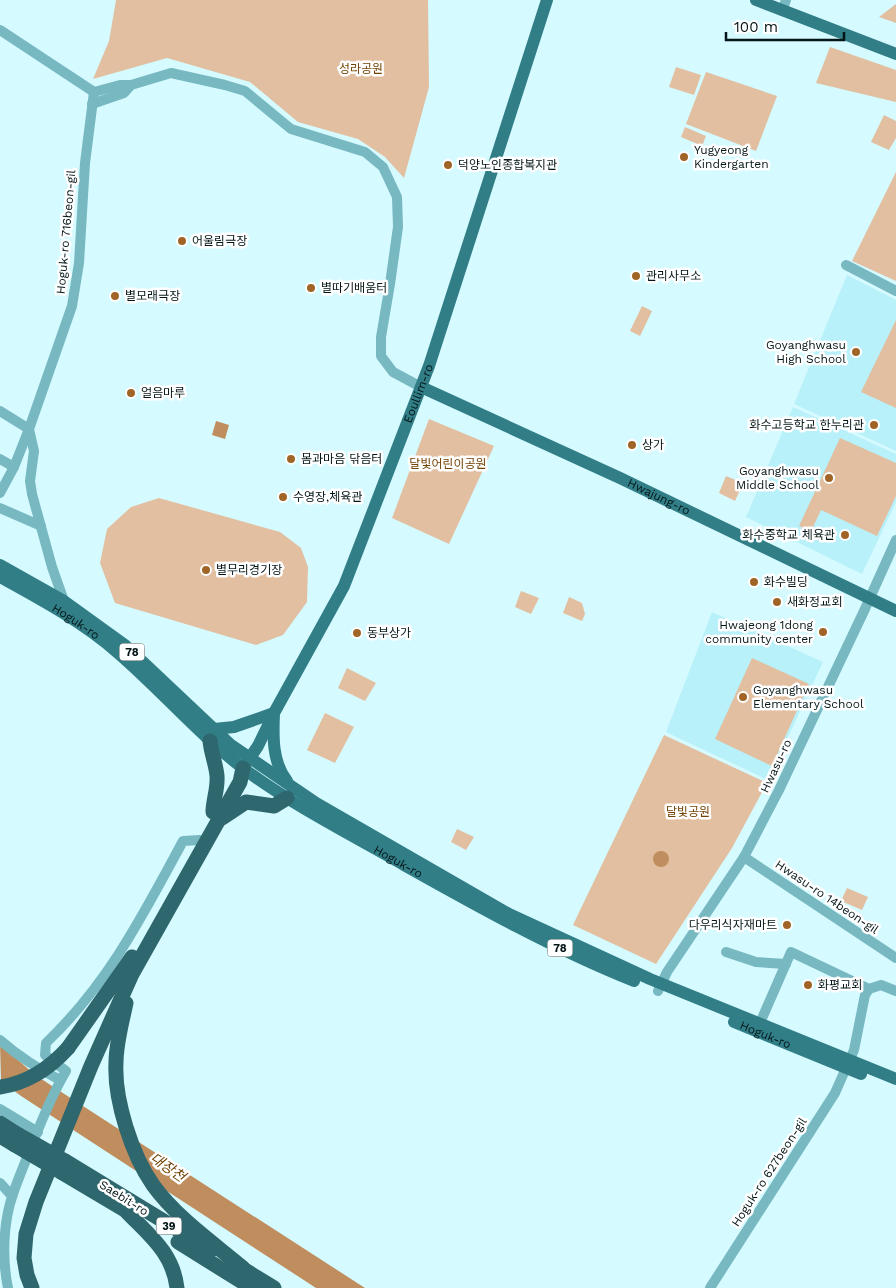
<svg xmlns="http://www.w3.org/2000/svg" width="896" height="1288" font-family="'Work Sans','Noto Sans KR',sans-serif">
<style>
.built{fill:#b8f1f9}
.green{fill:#e2bfa0}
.water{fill:#c08e5e}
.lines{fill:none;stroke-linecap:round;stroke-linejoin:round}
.minor{stroke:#78b8c1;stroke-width:10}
.major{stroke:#317e87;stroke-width:12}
.highway{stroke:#2f676e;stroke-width:15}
.highway-bridge{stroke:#2f676e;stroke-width:15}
.poi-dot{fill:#a06526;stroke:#fff;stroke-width:2}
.labels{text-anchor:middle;stroke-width:5;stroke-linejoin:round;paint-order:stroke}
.shield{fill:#fff;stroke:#505c5d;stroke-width:1}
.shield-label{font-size:11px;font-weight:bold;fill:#051618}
.park-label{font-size:12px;fill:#744407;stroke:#fff}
.poi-label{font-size:12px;fill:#051618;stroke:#fff;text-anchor:start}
.street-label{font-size:12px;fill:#051618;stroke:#fff}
.water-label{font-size:14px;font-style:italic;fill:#6f3f00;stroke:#fff}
</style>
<rect width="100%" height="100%" fill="#d5faff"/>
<g class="built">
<path d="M847 275 896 300V451L794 404Z"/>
<path d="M793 407 896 454V502L862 574 746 517Z"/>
<path d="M712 612 823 662 768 780 666 732Z"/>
</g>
<g class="green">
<path d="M116 0H428L429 87 404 178 385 157 358 139 298 122 250 82 167 58 93 79 109 41Z"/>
<path d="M896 4V23L879 17Z"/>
<path d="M830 47 896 70V102L816 83Z"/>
<path d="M676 67 701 75 694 95 669 87Z"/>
<path d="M706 72 777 96 756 151 686 124Z"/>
<path d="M884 115 896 121V138L889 150 871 142Z"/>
<path d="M685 127 706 136 702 146 681 137Z"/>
<path d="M896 172V281L852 261Z"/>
<path d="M642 306 652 311 640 336 630 331Z"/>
<path d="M896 320V408L861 392Z"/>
<path d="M429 419 494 446 449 544 392 518Z"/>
<path d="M840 438 896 463V496L877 536 821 510 811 531 799 526Z"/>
<path d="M726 476 743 483 735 501 719 493Z"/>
<path d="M159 498 280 532 301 548 308 567 307 602 283 635 256 645 115 603 100 563 107 529 131 507Z"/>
<path d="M521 591 539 598 531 614 515 607Z"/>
<path d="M569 597 582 603 585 614 582 621 563 613Z"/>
<path d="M752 658 809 684 772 766 715 739Z"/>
<path d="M347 668 376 683 365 701 338 688Z"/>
<path d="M325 713 354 727 335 763 307 750Z"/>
<path d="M664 735 767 783 732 848 656 964 573 925Z"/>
<path d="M457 829 474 837 466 850 451 842Z"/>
<path d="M847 888 868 897 862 910 841 901Z"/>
</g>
<g class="water">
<path d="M216 421 229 425 225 439 212 435Z"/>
<circle cx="661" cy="859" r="8"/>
<path d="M0 1044 34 1074 52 1086 365 1288H316L21 1096 1 1081Z"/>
</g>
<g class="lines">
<g class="minor">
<path d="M782 11 786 0"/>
<path d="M0 30 94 92"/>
<path d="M94 92 120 85H131L171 73 225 85 245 91 291 129 365 152 383 167 397 197 398 227 390 284 381 337V356L393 372 421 387"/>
<path d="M92 104 124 93 131 85"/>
<path d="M846 265 896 291"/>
<path d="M0 411 29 429"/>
<path d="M29 429 34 451 30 481 32 494 52 567 64 601"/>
<path d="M0 459 14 467"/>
<path d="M0 493 14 467 29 429 72 306 79 263 85 163 94 92"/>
<path d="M0 508 41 526"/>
<path d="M744 857 896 958"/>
<path d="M726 952 756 962 786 964"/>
<path d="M658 991 667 972 744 857 779 790 864 611 896 540"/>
<path d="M760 1023 791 952 869 989"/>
<path d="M0 1040C19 1057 38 1068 60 1080"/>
<path d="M0 1109 38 1132"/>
<path d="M0 1183 12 1196"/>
<path d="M8 1288C2 1259 3 1222 13 1194 19 1176 27 1158 34 1140 43 1117 53 1093 66 1071L45 1055 46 1043C108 984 143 915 183 841L200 840"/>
<path d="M710 1288 835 1093 854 1050 865 995 869 989 881 985 896 991"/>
</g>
<g class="major">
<path d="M756 0 896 54"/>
<path id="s1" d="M421 387 620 478 896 611"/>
<path d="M0 565 64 601 125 645 231 745 316 803 509 914 650 979 896 1079"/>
<path id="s2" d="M0 577C40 599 83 622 118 653 161 690 198 734 244 769 294 806 350 834 404 865 479 907 554 949 634 981"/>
<path d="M214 729 234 727 274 713C273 736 272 762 287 781"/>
<path id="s3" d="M245 765 258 746 274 713 344 586 429 366 547 0"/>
<path id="s4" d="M734 1022 861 1074"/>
</g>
<g class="highway">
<path d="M210 741C211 753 216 764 217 776 218 789 213 800 213 812"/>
<path d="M222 818 246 802 274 806 287 798"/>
<path d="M126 1003C122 1022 116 1043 116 1063 114 1100 132 1155 153 1185 177 1218 212 1242 243 1268"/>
<path d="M68 1048 132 957"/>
<path d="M0 1123 19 1135"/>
<path d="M0 1136 15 1145"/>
<path d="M65 1161 211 1250"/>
<path d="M61 1172 130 1213"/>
<path d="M127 1212C150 1236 173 1253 177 1288"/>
<path d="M178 1242 252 1288"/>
<path d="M235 1264 274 1288"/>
<path d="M32 1288 27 1275 24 1258 26 1234 36 1202 91 1066 132 974 240 782 243 768"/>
</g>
<g class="highway-bridge">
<path d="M0 1087C28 1083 49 1069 68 1048"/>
<path d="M19 1135 65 1161"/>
<path d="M15 1145 61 1172"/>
</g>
</g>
<g class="poi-dot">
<circle cx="684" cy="157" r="5"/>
<circle cx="448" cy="165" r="5"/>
<circle cx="182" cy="241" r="5"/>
<circle cx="636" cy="276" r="5"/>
<circle cx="311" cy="288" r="5"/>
<circle cx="115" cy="296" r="5"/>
<circle cx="856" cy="352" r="5"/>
<circle cx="131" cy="393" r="5"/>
<circle cx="874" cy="425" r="5"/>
<circle cx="632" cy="445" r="5"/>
<circle cx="291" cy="459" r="5"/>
<circle cx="829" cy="478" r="5"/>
<circle cx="283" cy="497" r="5"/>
<circle cx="845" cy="535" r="5"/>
<circle cx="206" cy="570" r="5"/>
<circle cx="754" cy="582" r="5"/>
<circle cx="777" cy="602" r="5"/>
<circle cx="823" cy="632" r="5"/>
<circle cx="357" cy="633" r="5"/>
<circle cx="743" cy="697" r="5"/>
<circle cx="787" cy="925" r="5"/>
<circle cx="808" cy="985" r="5"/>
</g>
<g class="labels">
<g class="shield">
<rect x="119.5" y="643.5" width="25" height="17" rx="4"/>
<rect x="547.5" y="939.5" width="25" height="17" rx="4"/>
<rect x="156.5" y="1217.5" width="25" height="17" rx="4"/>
</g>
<g class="shield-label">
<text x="132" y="656">78</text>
<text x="560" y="952">78</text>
<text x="169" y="1230">39</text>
</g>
<g class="park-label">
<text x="361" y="73">성라공원</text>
<text x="448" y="468">달빛어린이공원</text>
<text x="688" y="816">달빛공원</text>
</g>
<g class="poi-label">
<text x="694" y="154">Yugyeong<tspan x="694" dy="14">Kindergarten</tspan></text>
<text x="458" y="169">덕양노인종합복지관</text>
<text x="192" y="245">어울림극장</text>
<text x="646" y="280">관리사무소</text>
<text x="321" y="292">별따기배움터</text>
<text x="125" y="300">별모래극장</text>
<text x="846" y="349" text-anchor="end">Goyanghwasu<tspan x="846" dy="14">High School</tspan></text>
<text x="141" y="397">얼음마루</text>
<text x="864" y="429" text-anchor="end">화수고등학교 한누리관</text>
<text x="642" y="449">상가</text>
<text x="301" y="463">몸과마음 닦음터</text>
<text x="819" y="475" text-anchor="end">Goyanghwasu<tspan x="819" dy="14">Middle School</tspan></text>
<text x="293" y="501">수영장,체육관</text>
<text x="835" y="539" text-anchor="end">화수중학교 체육관</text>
<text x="216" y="574">별무리경기장</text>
<text x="764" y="586">화수빌딩</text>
<text x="787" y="606">새화정교회</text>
<text x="813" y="629" text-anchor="end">Hwajeong 1dong<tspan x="813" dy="14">community center</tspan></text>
<text x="367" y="637">동부상가</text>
<text x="753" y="694">Goyanghwasu<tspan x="753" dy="14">Elementary School</tspan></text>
<text x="777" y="929" text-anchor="end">다우리식자재마트</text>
<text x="818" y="989">화평교회</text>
</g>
<g class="street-label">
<text transform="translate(66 232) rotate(-85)" y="4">Hoguk-ro 716beon-gil</text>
<text dy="4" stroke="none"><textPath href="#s3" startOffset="411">Eoullim-ro</textPath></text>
<text dy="4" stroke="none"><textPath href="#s1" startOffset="262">Hwajung-ro</textPath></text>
<text dy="4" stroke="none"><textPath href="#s2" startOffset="88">Hoguk-ro</textPath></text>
<text transform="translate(776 766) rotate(-65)" y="4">Hwasu-ro</text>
<text dy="4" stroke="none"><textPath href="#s2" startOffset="492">Hoguk-ro</textPath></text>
<text transform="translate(827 897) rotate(34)" y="4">Hwasu-ro 14beon-gil</text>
<text dy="4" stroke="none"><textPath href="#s4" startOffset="34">Hoguk-ro</textPath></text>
<text transform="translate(769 1172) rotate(-57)" y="4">Hoguk-ro 627beon-gil</text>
<text transform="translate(124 1198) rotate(32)" y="4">Saebit-ro</text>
</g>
<g class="water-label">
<text transform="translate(168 1167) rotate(35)" y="5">대장천</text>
</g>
</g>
<path d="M726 32v8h118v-8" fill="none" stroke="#051618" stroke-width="2.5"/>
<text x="734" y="32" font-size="15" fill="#051618" stroke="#ffffff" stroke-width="4" paint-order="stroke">100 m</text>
</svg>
